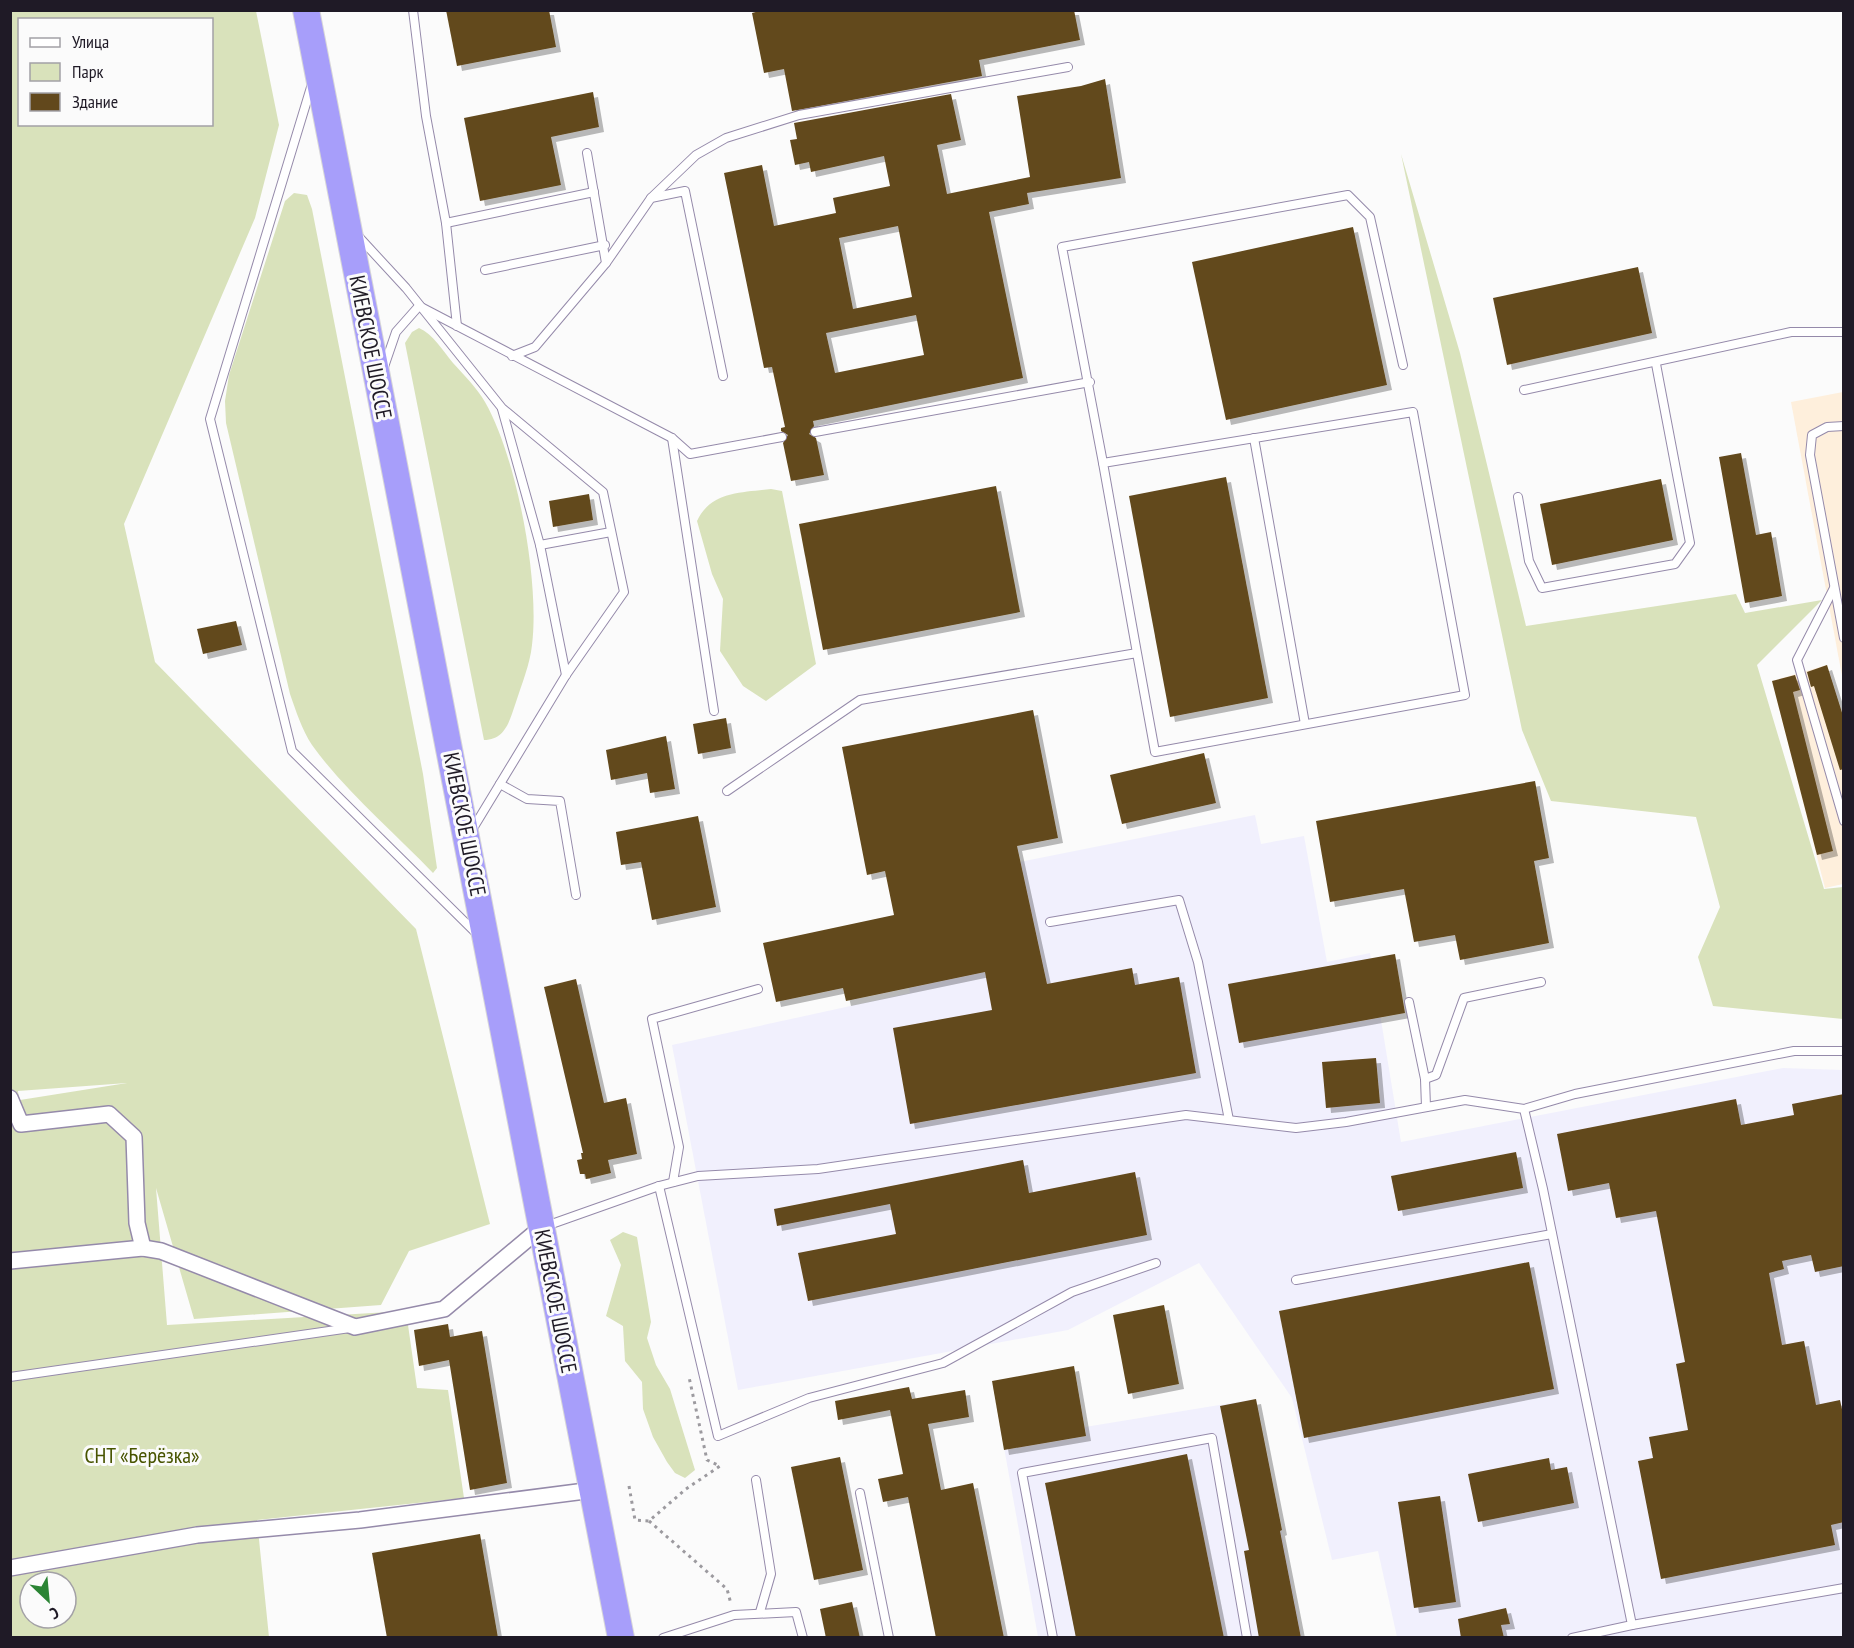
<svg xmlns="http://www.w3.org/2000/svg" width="1854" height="1648" font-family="'PT Sans Narrow',sans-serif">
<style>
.commercial{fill:#f1f0fd}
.industrial{fill:#feefdc}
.green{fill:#d9e2bb;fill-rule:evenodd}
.building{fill:#62481c;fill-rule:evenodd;filter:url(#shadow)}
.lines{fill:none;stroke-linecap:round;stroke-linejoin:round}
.service-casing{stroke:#958aaa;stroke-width:10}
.minor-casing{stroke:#958aaa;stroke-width:18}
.trunk-casing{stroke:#d7d6d8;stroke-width:28}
.path{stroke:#9c9a9f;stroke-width:3;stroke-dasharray:3 4.5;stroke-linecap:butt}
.service{stroke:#fff;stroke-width:8}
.minor{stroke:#fff;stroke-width:15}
.trunk{stroke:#a79efa;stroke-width:26}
.labels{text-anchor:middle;stroke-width:6;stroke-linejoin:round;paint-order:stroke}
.street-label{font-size:22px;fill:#1f1a26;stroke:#fbfbfb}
.park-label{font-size:22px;fill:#485400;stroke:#fbfbfb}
</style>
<defs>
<filter id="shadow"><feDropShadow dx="5" dy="5" stdDeviation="0" flood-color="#0004"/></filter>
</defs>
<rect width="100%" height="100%" fill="#fbfbfb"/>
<g class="commercial">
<path d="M1255 815 1261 844 1304 836 1327 962 1370 953 1401 1142 1783 1068 1843 1070V1637H1397L1378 1551 1332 1560 1292 1398 1199 1263 1068 1330 738 1390 672 1045 910 993 890 888Z"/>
<path d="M1256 1399 1302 1637H1038L998 1414 1080 1400 1085 1427Z"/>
</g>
<g class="industrial">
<path d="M1843 392V681L1791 402Z"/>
<path d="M1827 665 1843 719V884L1825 888 1772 681Z"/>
</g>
<g class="green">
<path d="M11 11H256L279 125 255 218 124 524 155 662 416 929 490 1224 409 1251 381 1305 194 1319 156 1188 167 1325 406 1311 417 1388 448 1390 464 1498 257 1520 269 1637 11 1638ZM20 20H212V124H20ZM127 1083 20 1100 18 1092V1091ZM30 1582H66V1618H30Z"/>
<path d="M1401 154 1460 353 1526 626 1736 594 1745 613 1822 600 1757 665 1824 889 1843 887V1019L1713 1006 1698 957 1720 907 1696 817 1551 801 1522 730Z"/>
<path d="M294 193 307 195 312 209 423 774 437 868 433 873C395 833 344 790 312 745 302 730 296 711 290 694L226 423 225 401 229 375 285 201Z"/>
<path d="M419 328C433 334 443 351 453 363 464 375 477 388 485 402 517 458 540 581 532 645 530 664 522 683 516 702 510 719 506 740 484 740L405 343 412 332Z"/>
<path d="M771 489 782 491 816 664 766 701 743 686 720 651 723 599 712 574 697 521C711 491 742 493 771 489Z"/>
<path d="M623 1232 637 1237 651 1322 647 1338 656 1365 670 1389 695 1470 685 1478 675 1473 667 1462 653 1437 643 1409 642 1382 625 1361 623 1326 606 1316 621 1265 610 1240Z"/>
</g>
<g class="building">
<path d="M446 10H549L556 47 457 66Z"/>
<path d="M763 10H1074L1080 40 979 60 982 76 792 111 784 69 764 73 752 13Z"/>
<path d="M1105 79 1121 178 1027 193 1029 204 989 212 1023 378 813 421 814 426 809 434 816 438 824 475 791 481 783 443 788 435 781 431V428L785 427 772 367 764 368 724 173 762 165 774 226 836 213 833 198 890 186 884 156 811 172 809 162 795 165 790 140 797 139 794 123 951 94 961 140 937 145 947 194 1030 177 1017 96 1081 86ZM898 226 912 297 853 309 839 238ZM916 315 924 355 835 373 826 333Z"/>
<path d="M593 92 599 127 551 137 561 185 480 201 464 118Z"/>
<path d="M1353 227 1387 385 1226 420 1192 262Z"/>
<path d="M1638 267 1652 333 1507 365 1493 298Z"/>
<path d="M1741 453 1756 535 1771 532 1782 596 1745 603 1719 457Z"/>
<path d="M1226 477 1268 698 1170 717 1129 496Z"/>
<path d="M1661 479 1673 540 1552 565 1540 504Z"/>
<path d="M996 486 1020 612 823 650 799 524Z"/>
<path d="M589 494 593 520 553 527 549 501Z"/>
<path d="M236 621 242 645 203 654 197 629Z"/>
<path d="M1827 665 1844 719V769L1840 770 1814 686 1811 687 1807 672Z"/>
<path d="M1795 675 1800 690 1793 692 1833 851 1817 855 1772 681Z"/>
<path d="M1033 710 1058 838 1017 846 1047 984 1132 968 1135 985 1179 977 1196 1073 910 1124 893 1028 992 1010 985 972 846 1001 843 988 776 1002 763 943 894 915 885 871 867 875 842 747Z"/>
<path d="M726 718 731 748 698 754 693 724Z"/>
<path d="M666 736 675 789 650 793 647 773 611 780 606 750Z"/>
<path d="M1204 753 1216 803 1122 824 1110 775Z"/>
<path d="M1535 781 1549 858 1534 861 1549 943 1460 960 1455 935 1414 942 1404 889 1330 902 1316 821Z"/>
<path d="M698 816 716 907 652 920 641 862 621 865 616 832Z"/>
<path d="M1395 954 1405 1013 1239 1043 1228 984Z"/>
<path d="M576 979 604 1103 626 1098 637 1154 608 1160 611 1173 586 1179 585 1174H580L577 1160 582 1159 581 1153H583L544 987Z"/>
<path d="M1376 1058 1380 1103 1326 1108 1322 1062Z"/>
<path d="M1844 1094V1266L1815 1272 1811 1255 1782 1261 1784 1269 1769 1273 1782 1345 1804 1341 1816 1405 1840 1400 1844 1419V1522L1831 1525 1835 1545 1661 1579 1638 1461 1653 1458 1649 1437 1688 1430 1676 1364 1685 1362 1656 1211 1616 1218 1609 1183 1568 1191 1557 1134 1736 1099 1741 1125 1794 1115 1792 1104Z"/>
<path d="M1516 1152 1523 1188 1398 1211 1391 1176Z"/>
<path d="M1023 1160 1029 1193 1135 1172 1147 1235 808 1301 798 1253 896 1234 890 1204 777 1226 774 1209Z"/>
<path d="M1529 1262 1554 1389 1304 1438 1279 1311Z"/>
<path d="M1164 1305 1179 1384 1128 1394 1113 1315Z"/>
<path d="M448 1324 450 1337 482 1331 507 1483 470 1490 449 1360 419 1366 414 1330Z"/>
<path d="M1074 1366 1086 1436 1004 1450 992 1381Z"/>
<path d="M909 1387 912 1399 965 1390 969 1417 928 1424 941 1490 973 1483 1004 1638H936L908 1497 883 1502 878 1479 903 1474 890 1410 838 1420 835 1401Z"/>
<path d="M1256 1399 1282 1530 1280 1531 1301 1638H1259L1244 1551 1249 1550 1220 1406Z"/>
<path d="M1187 1454 1224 1638H1076L1045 1483Z"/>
<path d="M840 1457 863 1570 814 1580 791 1467Z"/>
<path d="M1549 1458 1551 1470 1567 1467 1574 1503 1478 1522 1468 1474Z"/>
<path d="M1440 1496 1456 1602 1414 1608 1398 1502Z"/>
<path d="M480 1534 498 1638H387L372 1553Z"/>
<path d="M852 1602 860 1638H826L820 1609Z"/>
<path d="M1506 1608 1510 1624 1501 1625 1504 1638H1461L1458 1619Z"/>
</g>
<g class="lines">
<defs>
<g id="service">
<path d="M413 10 426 116 446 223 457 326"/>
<path d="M312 84 210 419 292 751 476 933"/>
<path d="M651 198 696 155 726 138 799 115 1068 67"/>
<path d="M446 223 594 192"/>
<path d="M358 236 406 288 502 408 603 492 624 592 566 675 472 830"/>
<path d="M606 263 651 198 685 191 723 376"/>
<path d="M485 270 605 245"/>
<path d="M512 356 535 347 606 263 587 153"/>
<path d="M384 367 396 332 419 306 672 438 690 454 782 437"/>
<path d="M1524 390 1791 332H1844"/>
<path d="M502 409 540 545 566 675"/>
<path d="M1844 426 1827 427 1812 435 1810 455 1844 638"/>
<path d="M815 432 1090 382"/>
<path d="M672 438 714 711"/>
<path d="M1254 438 1305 724"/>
<path d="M1103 463 1062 247 1348 195 1370 217 1403 365"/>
<path d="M1518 497 1529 561 1542 588 1675 564 1690 543 1656 364"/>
<path d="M540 545 611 532"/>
<path d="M1834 588 1797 660 1844 821"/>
<path d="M500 784 527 799 560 801 576 895"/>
<path d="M727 791 860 700 1137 653 1103 463 1413 412 1465 695 1155 752 1137 653"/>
<path d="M1050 922 1179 900 1198 962 1229 1120"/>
<path d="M1409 1002 1425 1079 1426 1107"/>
<path d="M1425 1079 1436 1075 1464 998 1541 982"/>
<path d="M1524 1109 1575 1094 1794 1051H1844"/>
<path d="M673 1182 679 1147 652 1019 758 989"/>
<path d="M659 1186 718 1436 809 1398 943 1363 1072 1292 1156 1263"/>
<path d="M546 1226 659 1186 698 1176 818 1169 1186 1115 1296 1128 1346 1122 1465 1100 1524 1109 1543 1189 1632 1625 1572 1638"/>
<path d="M1296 1280 1552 1234"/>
<path d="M10 1377 350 1328"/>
<path d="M756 1480 771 1574 760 1612"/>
<path d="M860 1493 889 1638"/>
<path d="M1632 1625 1844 1588"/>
<path d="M663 1638 734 1615 796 1612 803 1638"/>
<path d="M1053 1638 1022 1473 1212 1438 1247 1638"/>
</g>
<g id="minor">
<path d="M10 1098 21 1124 109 1114 134 1137 137 1223 143 1248"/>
<path d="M10 1261 143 1248 161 1251 355 1327 444 1309 542 1227"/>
<path d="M10 1568 197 1535 360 1520 593 1490"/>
</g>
<path id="trunk" d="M306 10 621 1638"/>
</defs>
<use href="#service" class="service-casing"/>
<use href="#minor" class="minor-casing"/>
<use href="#trunk" class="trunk-casing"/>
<g class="path">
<path d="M629 1486 635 1520 649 1521 686 1489 720 1466 707 1460 689 1377"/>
<path d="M649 1521 727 1589 731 1604"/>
</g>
<use href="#service" class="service"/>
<use href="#minor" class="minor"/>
<use href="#trunk" class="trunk"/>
</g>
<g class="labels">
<g class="street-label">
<text transform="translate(371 347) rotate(79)" y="8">КИЕВСКОЕ ШОССЕ</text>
<text transform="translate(465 824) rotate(79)" y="8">КИЕВСКОЕ ШОССЕ</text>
<text transform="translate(556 1301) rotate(79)" y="8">КИЕВСКОЕ ШОССЕ</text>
</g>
<g class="park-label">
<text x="142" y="1463">СНТ «Берёзка»</text>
</g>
</g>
<rect width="1854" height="1648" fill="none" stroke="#1f1a26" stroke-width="24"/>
<rect x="18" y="18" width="195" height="108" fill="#fbfbfb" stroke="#a3a1a6" stroke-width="1.5"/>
<rect x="30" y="38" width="30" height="9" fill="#ffffff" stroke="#a3a1a6" stroke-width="1.5"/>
<text x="72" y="48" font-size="18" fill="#1f1a26">Улица</text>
<rect x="30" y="63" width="30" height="18" fill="#d9e2bb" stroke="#a3a1a6" stroke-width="1.5"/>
<text x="72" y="78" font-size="18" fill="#1f1a26">Парк</text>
<rect x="30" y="93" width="30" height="18" fill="#62481c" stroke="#a3a1a6" stroke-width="1.5"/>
<text x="72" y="108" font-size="18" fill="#1f1a26">Здание</text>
<g transform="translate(48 1600) rotate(154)"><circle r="28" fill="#fbfbfb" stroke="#a3a1a6" stroke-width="1.5"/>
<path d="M0-4.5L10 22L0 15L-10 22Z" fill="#2b8434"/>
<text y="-9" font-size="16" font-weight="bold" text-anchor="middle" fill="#1f1a26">С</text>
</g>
</svg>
